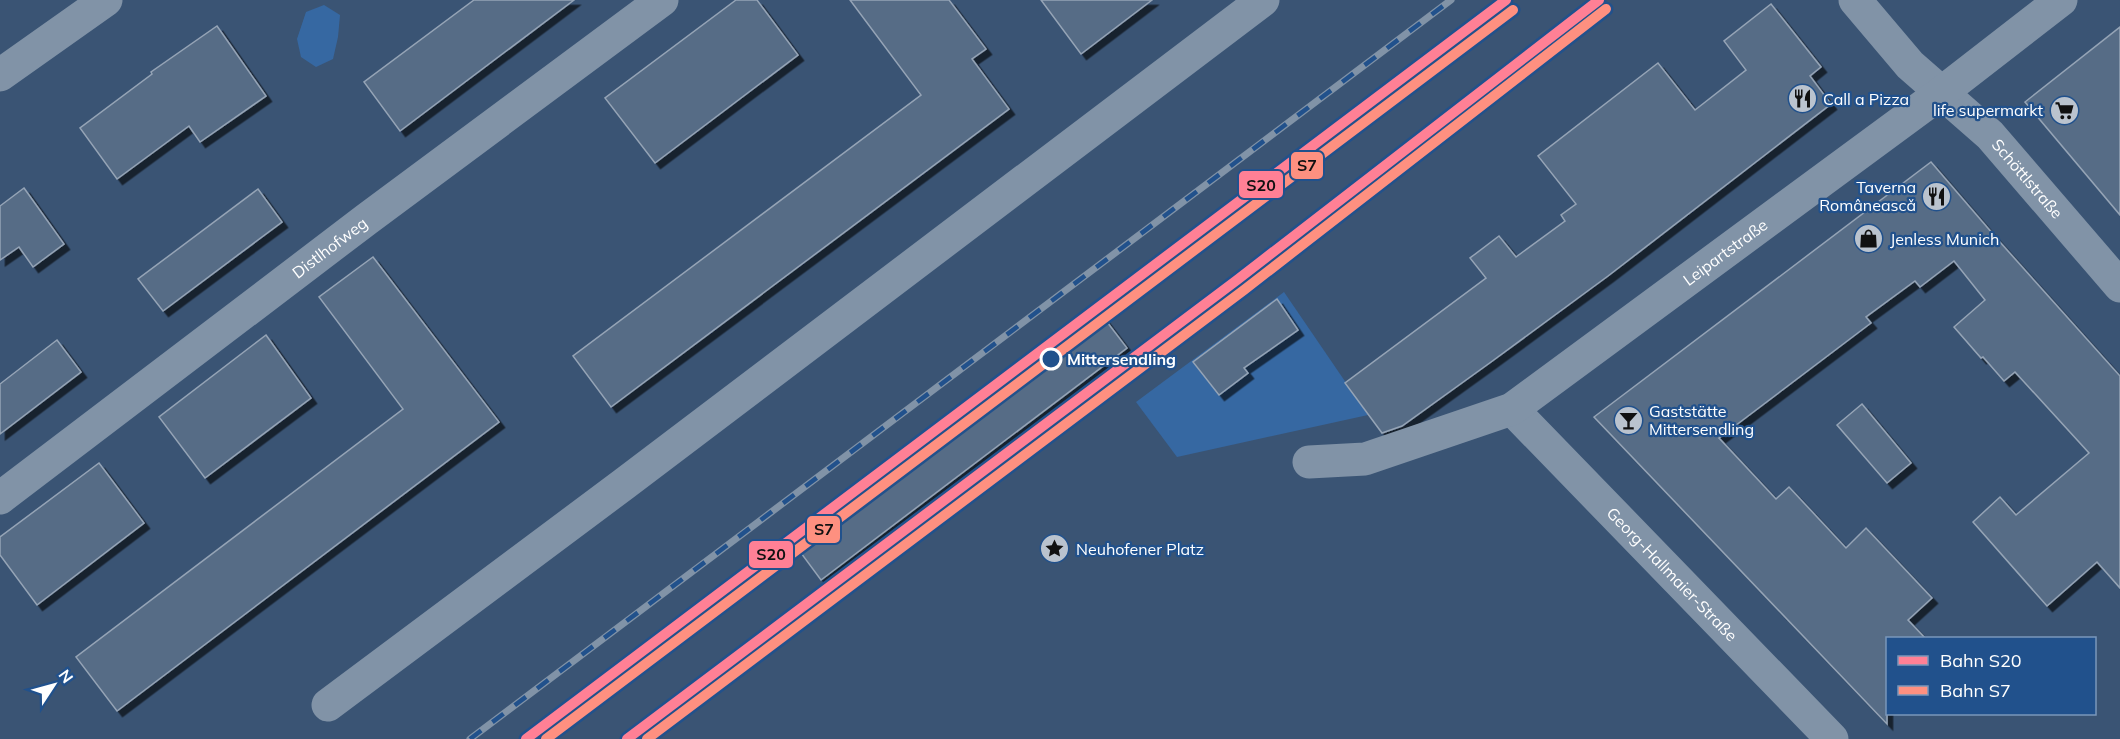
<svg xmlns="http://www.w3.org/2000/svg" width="2120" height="739" font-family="Mulish,sans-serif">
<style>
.green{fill:#3668a2}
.building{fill:#576c86;stroke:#95a4b6;stroke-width:1.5;filter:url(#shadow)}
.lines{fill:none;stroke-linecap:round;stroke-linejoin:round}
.minor{stroke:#8193a7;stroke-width:33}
.rail-casing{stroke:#8193a7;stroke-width:7}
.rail{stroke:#21518c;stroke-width:4.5;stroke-dasharray:14;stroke-linecap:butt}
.rail-1-casing{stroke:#21518c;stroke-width:15}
.rail-2-casing{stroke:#21518c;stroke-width:15}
.rail-1{stroke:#ff8095;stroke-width:10}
.rail-2{stroke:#fe9080;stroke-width:10}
.stop-dot{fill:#21518c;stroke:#fff;stroke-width:3}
.labels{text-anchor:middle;stroke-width:4.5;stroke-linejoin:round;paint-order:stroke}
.poi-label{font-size:16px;fill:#fff;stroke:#21518c;text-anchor:start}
.street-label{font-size:16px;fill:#fff;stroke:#21518c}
.stop-label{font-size:16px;font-weight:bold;fill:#fff;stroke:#21518c;text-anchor:start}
.line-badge{stroke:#21518c;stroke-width:2}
.pale-badge-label{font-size:16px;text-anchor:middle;font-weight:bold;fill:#111}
</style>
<defs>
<filter id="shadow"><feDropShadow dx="5.5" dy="5.5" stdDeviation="0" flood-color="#0009"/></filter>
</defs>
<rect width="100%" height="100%" fill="#3a5474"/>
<g class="green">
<path d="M324 5 340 15 338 37 333 59 316 67 301 57 297 39 306 12Z"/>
<path d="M1284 292 1368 415 1177 457 1136 402Z"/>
</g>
<g class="building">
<path d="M474 0H574L400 131 364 82Z"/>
<path d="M736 0H757L798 55 655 163 605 98Z"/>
<path d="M850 0H949L986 49 972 59 1009 109 611 407 573 356 921 95Z"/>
<path d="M1041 0H1152L1081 54Z"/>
<path d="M1771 4 1821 67 1810 76 1831 104 1608 276 1491 362 1402 426 1382 433 1345 383 1486 278 1470 258 1499 236 1516 257 1565 221 1561 215 1576 204 1538 156 1658 63 1695 110 1746 70 1724 41Z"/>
<path d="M217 26 266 96 200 142 189 126 117 179 80 128 152 74 151 72Z"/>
<path d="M2120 27V215L2025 102Z"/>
<path d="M1931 162 1999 241 2120 376V588L2097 562 2047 606 1973 522 2000 497 2016 515 2089 453 2015 372 2004 381 1983 357 1981 358 1954 327 1985 300 1954 261 1920 287 1915 281 1866 317 1871 323 1719 438 1776 499 1789 487 1846 548 1866 528 1932 598 1908 620 1926 639H1887V724L1594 417Z"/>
<path d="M24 188 64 244 33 267 19 247 0 260V206Z"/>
<path d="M258 189 282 222 163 311 138 279Z"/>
<path d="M373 257 499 422 117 711 76 657 403 409 319 297Z"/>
<path d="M1277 299 1298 330 1244 368 1248 373 1219 395 1193 362Z"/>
<path d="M1104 318 1127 348 821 580 798 549Z"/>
<path d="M266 335 311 398 205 478 159 417Z"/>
<path d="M57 340 81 372 0 434V384Z"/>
<path d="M1862 404 1911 463 1887 483 1837 425Z"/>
<path d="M99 463 144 523 37 605 0 555V537Z"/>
</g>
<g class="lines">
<g class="minor">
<path id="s1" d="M1855 0 1910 65 1990 135 2120 286"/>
<path d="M0 75 106 0"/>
<path id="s2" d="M1512 409 1832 739"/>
<path id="s3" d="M1309 462 1365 459 1512 409 1941 93 2061 0"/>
<path id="s4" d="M0 498 367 219 662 0"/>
<path d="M328 705 624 484 1263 0"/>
</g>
<defs>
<path id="rail" d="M470 739 1451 0"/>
</defs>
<use href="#rail" class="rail-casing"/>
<use href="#rail" class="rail"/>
<defs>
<g id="rail-1">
<path d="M526 739 1506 0"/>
<path d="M627 739 1237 280 1599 0"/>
</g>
<g id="rail-2">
<path d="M546 739 1513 10"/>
<path d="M647 739 1244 290 1606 9"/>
</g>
</defs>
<use href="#rail-1" class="rail-1-casing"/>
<use href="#rail-2" class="rail-2-casing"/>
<use href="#rail-1" class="rail-1"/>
<use href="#rail-2" class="rail-2"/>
</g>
<defs>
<symbol id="restaurant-disc" viewBox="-11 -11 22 22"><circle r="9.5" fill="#bac3ce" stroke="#21518c"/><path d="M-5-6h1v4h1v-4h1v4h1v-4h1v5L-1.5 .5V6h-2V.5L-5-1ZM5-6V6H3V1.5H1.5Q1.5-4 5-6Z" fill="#111"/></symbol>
<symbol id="supermarket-disc" viewBox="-11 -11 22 22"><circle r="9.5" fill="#bac3ce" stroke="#21518c"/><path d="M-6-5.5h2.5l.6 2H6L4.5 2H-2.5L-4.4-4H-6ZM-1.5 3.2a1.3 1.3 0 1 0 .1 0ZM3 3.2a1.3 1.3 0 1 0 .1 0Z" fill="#111"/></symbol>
<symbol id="shop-disc" viewBox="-11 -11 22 22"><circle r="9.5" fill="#bac3ce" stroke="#21518c"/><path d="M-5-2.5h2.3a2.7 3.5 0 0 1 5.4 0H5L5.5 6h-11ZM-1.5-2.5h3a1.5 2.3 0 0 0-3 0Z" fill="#111"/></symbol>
<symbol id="bar-disc" viewBox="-11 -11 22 22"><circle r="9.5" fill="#bac3ce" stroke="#21518c"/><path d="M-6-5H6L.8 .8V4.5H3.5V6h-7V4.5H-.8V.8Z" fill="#111"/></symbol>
<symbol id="sight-disc" viewBox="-11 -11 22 22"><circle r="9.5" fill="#bac3ce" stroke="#21518c"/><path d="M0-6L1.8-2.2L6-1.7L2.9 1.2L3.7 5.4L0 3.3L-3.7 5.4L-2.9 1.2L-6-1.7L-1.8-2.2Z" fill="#111"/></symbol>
</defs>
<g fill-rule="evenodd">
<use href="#restaurant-disc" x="1786" y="82" width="33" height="33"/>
<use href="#supermarket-disc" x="2048" y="94" width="33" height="33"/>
<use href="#restaurant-disc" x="1920" y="180" width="33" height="33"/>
<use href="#shop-disc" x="1852" y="222" width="33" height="33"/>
<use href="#bar-disc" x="1612" y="404" width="33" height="33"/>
<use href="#sight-disc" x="1038" y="532" width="33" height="33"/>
</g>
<circle class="stop-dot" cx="1051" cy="359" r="10"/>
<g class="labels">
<g class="poi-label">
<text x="1823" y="105">Call a Pizza</text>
<text x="2043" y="116" text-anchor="end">life supermarkt</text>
<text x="1916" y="193" text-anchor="end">Taverna<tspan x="1916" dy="18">Româneascǎ</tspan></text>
<text x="1890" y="245">Jenless Munich</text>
<text x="1649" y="417">Gaststätte<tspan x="1649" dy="18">Mittersendling</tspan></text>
<text x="1076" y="555">Neuhofener Platz</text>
</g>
<g class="street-label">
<text dy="6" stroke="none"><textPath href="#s1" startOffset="249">Schöttlstraße</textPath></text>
<text dy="6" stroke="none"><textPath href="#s4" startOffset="414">Distlhofweg</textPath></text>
<text dy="6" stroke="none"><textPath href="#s3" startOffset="476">Leipartstraße</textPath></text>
<text dy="6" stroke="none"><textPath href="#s2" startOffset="230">Georg-Hallmaier-Straße</textPath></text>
</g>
<g class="stop-label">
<text x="1067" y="365">Mittersendling</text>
</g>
</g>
<g class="line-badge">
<rect x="1290" y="151" width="34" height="29" rx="6" fill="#fe9080"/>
<rect x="1238" y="170" width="46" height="29" rx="6" fill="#ff8095"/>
<rect x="806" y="515" width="35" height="29" rx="6" fill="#fe9080"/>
<rect x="748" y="540" width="46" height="29" rx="6" fill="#ff8095"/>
</g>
<g class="pale-badge-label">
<text x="1307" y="171">S7</text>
<text x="1261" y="191">S20</text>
<text x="824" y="535">S7</text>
<text x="771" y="560">S20</text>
</g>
<rect x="1886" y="637" width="210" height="78" fill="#21518c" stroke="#7a97ba" stroke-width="1.5"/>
<rect x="1898" y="656" width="30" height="9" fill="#ff8095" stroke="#7a97ba" stroke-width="1.5"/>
<text x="1940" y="667" font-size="18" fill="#ffffff">Bahn S20</text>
<rect x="1898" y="686" width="30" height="9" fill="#fe9080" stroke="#7a97ba" stroke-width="1.5"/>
<text x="1940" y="697" font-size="18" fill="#ffffff">Bahn S7</text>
<g transform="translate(54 685) rotate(54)" stroke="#21518c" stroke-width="4.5" paint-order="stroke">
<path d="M0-4.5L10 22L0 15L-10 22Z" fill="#ffffff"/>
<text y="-9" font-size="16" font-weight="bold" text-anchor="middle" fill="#ffffff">N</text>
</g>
</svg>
